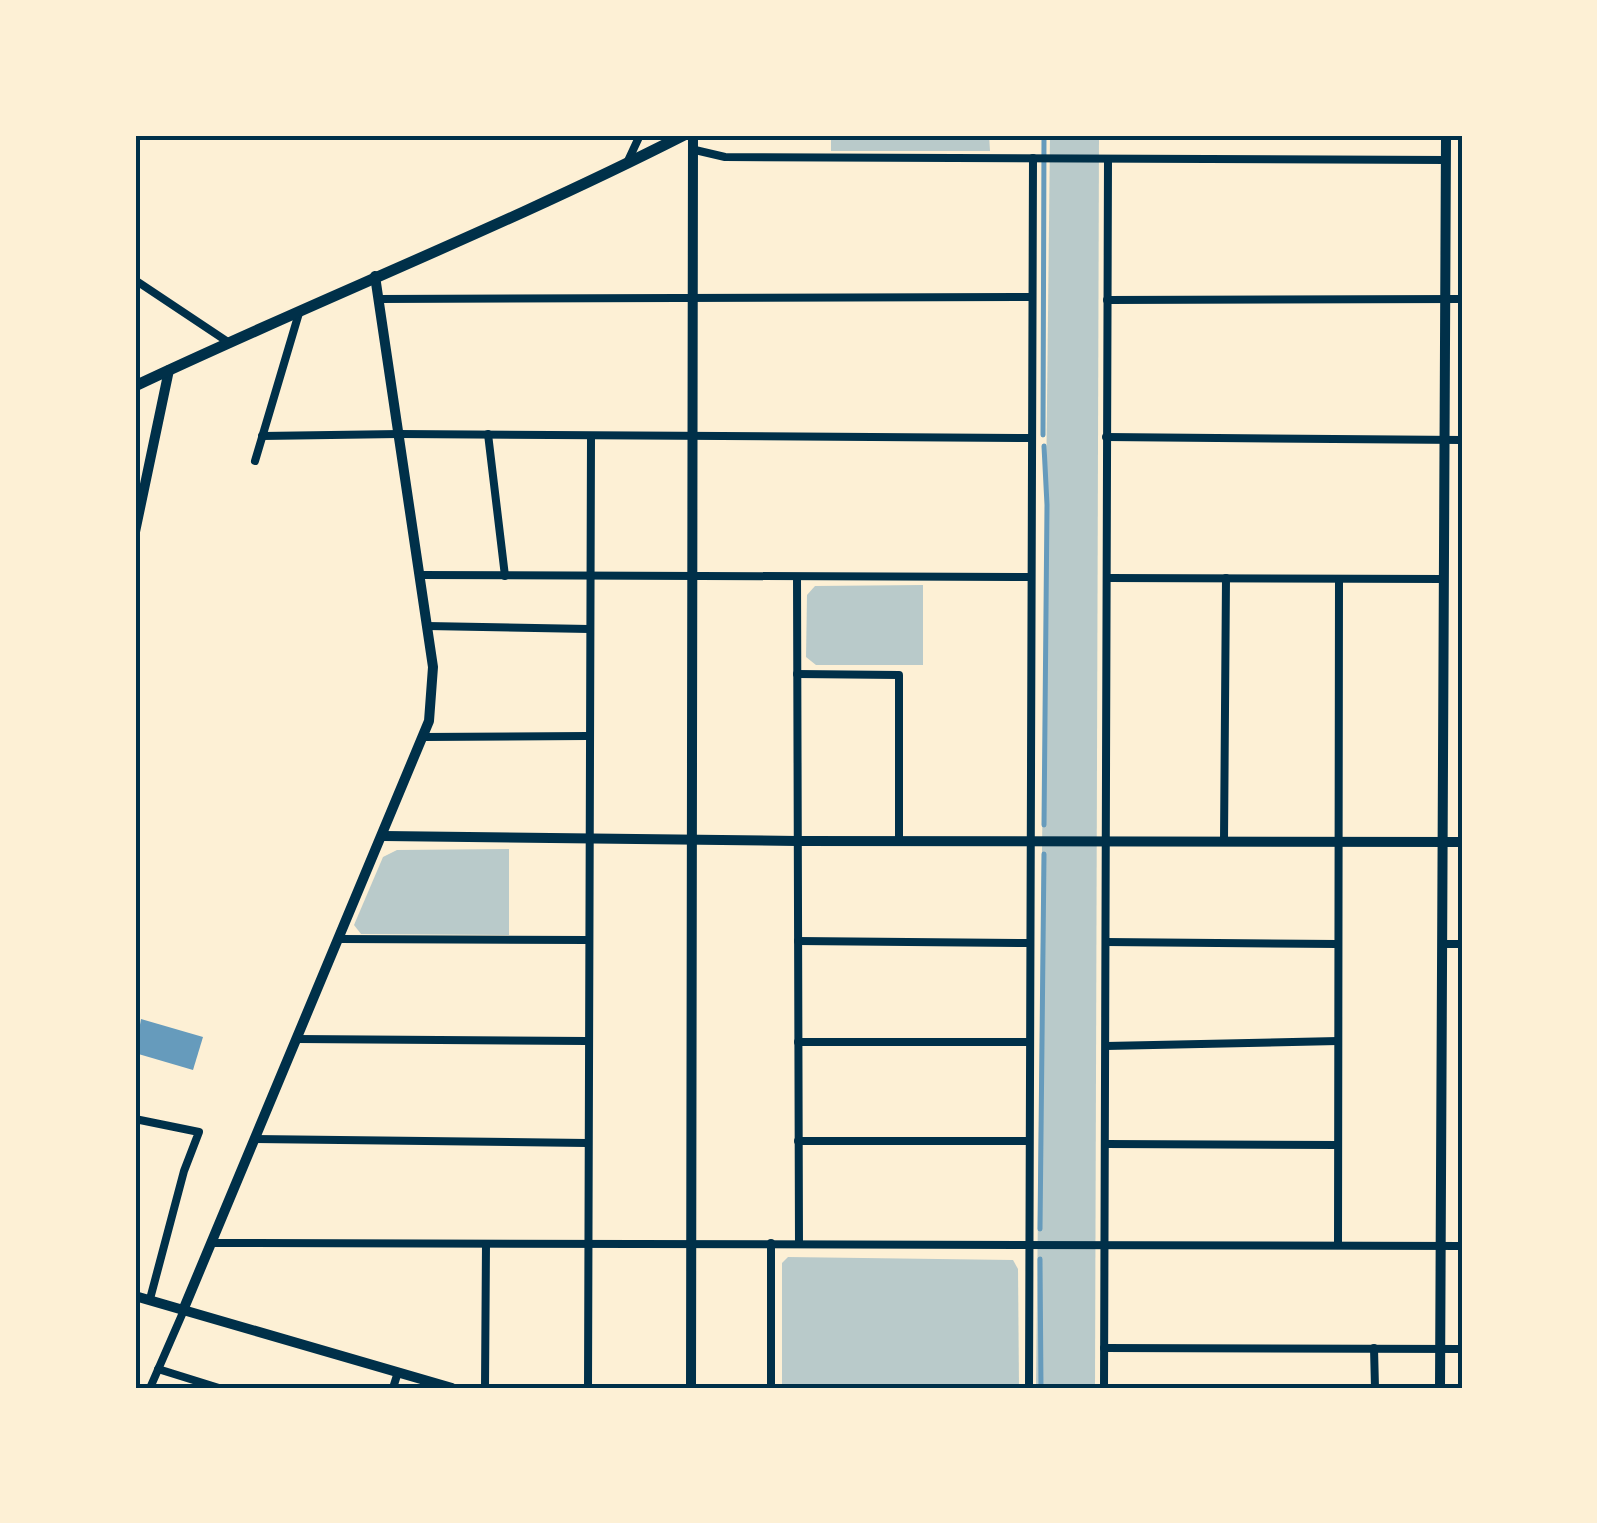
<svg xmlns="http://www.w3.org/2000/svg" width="1597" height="1523" font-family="'PT Serif',serif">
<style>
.green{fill:#b9caca}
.water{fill:#669bbc}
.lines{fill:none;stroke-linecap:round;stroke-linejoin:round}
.stream{stroke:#669bbc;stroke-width:5}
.minor{stroke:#003049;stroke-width:8}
.tertiary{stroke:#003049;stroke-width:10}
.secondary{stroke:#003049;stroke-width:11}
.neatline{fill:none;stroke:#003049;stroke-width:4}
</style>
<rect width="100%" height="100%" fill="#fdf0d5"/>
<g class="green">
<path d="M831 135H989L990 151H831Z"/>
<path d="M1050 135H1099L1095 1388H1036Z"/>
<path d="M923 585V665H816L806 657 807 595 815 586Z"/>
<path d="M509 849V935L361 934 354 925 383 857 397 850Z"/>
<path d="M788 1257 1013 1260 1018 1269 1019 1388H782V1263Z"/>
</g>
<path class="water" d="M141 1019 203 1037 193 1070 135 1053Z"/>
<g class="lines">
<g class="stream">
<path d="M1043 435 1044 135"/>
<path d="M1044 446 1047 505 1044 825"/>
<path d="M1040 1229 1044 854"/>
<path d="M1040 1259 1041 1388"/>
</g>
<g class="minor">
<path d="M695 150 725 157 1446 160"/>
<path d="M627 163 640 135"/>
<path d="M135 280 228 342"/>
<path d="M378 299 1032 297"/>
<path d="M1107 300 1462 299"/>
<path d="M488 434 505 576"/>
<path d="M262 436 399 434 1032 438"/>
<path d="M1106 437 1462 440"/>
<path d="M255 461 299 313"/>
<path d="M419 575 1031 577"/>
<path d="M797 577 799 1243"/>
<path d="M1107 578 1444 579"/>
<path d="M427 626 589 629"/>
<path d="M797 674 899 675V841"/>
<path d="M423 737 588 736"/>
<path d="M1224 841 1226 578"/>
<path d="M340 939 588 940"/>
<path d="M798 941 1029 943"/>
<path d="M1106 942 1337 944"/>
<path d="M1442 944H1462"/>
<path d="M297 1039 587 1041"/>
<path d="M798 1042H1028"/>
<path d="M1106 1046 1338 1041"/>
<path d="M135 1119 199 1132 184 1171 150 1299"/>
<path d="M255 1139 587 1143"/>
<path d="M798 1141H1028"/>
<path d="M1106 1144 1338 1145"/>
<path d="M211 1243 1462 1246"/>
<path d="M771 1243V1388"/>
<path d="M1338 1245 1339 579"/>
<path d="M1104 1348 1462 1349"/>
<path d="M1374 1348 1375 1388"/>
<path d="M158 1369 219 1388"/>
<path d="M150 1388 184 1310"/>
<path d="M393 1388 398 1372"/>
<path d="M485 1388 486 1244"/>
<path d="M588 1388 591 436"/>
<path d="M1029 1388 1033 158"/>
<path d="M1104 1388 1108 160"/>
</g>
<g class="tertiary">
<path d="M135 532 169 370"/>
<path d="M384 836 797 841 1462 842"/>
<path d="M135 1296 452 1388"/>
<path d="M184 1308 429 721 433 667 375 276"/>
<path d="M691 1388 693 135"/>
<path d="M1440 1388 1446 135"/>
</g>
<path class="secondary" d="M135 386C317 300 505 226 684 135"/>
</g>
<rect width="1597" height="1523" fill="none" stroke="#fdf0d5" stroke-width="275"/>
<rect x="138" y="138" width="1322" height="1248" class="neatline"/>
</svg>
